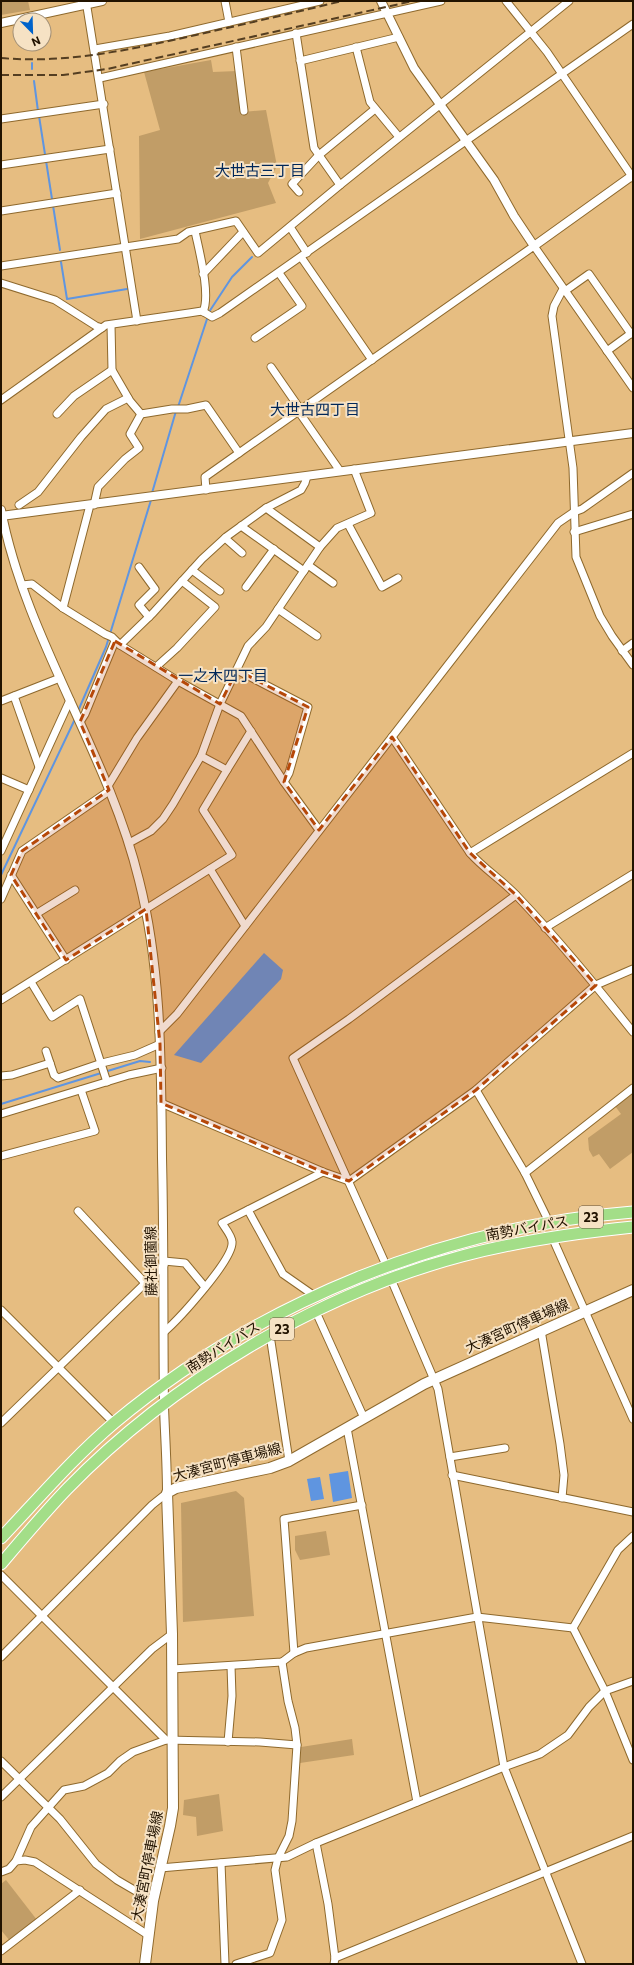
<svg xmlns="http://www.w3.org/2000/svg" width="634" height="1965" font-family="Commissioner,'Noto Sans JP',sans-serif">
<style>
.green{fill:#c19d67}
.water{fill:#5f95e0}
.lines{fill:none;stroke-linecap:round;stroke-linejoin:round}
.stream{stroke:#5f95e0;stroke-width:2}
.minor-casing{stroke:#8e692d;stroke-width:9}
.tertiary-casing{stroke:#8e692d;stroke-width:10}
.secondary-casing{stroke:#8e692d;stroke-width:12}
.trunk-casing{stroke:#fff;stroke-width:13}
.minor{stroke:#fff;stroke-width:7}
.tertiary{stroke:#fff;stroke-width:8}
.secondary{stroke:#fff;stroke-width:10}
.trunk{stroke:#a3de88;stroke-width:11}
.rail{stroke:#543e21;stroke-width:2;stroke-dasharray:8 4;stroke-linecap:butt}
.marked{fill:#b64809;fill-opacity:0.2;stroke:#b64809;stroke-width:3;stroke-dasharray:8 5;stroke-linejoin:round}
.labels{text-anchor:middle;stroke-width:4;stroke-linejoin:round;paint-order:stroke}
.shield{fill:#f6e2c4;stroke:#62513b;stroke-width:1}
.shield-label{font-size:13px;font-weight:bold;fill:#221300}
.street-label{font-size:14px;fill:#221300;stroke:#f6e2c4}
.neighbourhood-label{font-size:15px;fill:#002759;stroke:#f6e2c4}
</style>
<rect width="100%" height="100%" fill="#e6bd81"/>
<g class="green">
<path d="M1 1H28L30 10 1 15Z"/>
<path d="M211 60 213 72 237 71 243 112 266 110 277 166 268 183 276 203 140 239 139 136 160 130 144 72Z"/>
<path d="M633 1091V1152L610 1169 599 1154 593 1157 589 1150 588 1138 621 1114 615 1106Z"/>
<path d="M236 1491 244 1498 254 1616 183 1622 181 1503Z"/>
<path d="M326 1531 330 1555 300 1560 295 1550V1536Z"/>
<path d="M352 1739 354 1755 300 1763 301 1747Z"/>
<path d="M219 1794 223 1831 197 1836 196 1817 183 1815 184 1800Z"/>
<path d="M6 1880 37 1920 10 1941 1 1930V1884Z"/>
</g>
<g class="water">
<path d="M264 953 283 970 281 979 201 1063 174 1055Z"/>
<path d="M348 1471 352 1498 333 1502 329 1474Z"/>
<path d="M320 1477 324 1499 311 1501 307 1479Z"/>
</g>
<g class="lines">
<g class="stream">
<path d="M32 69V63"/>
<path d="M34 81 38 111"/>
<path d="M39 116 60 250"/>
<path d="M61 262 67 299 127 289"/>
<path d="M209 312 232 277 252 257"/>
<path d="M178 407 208 316"/>
<path d="M152 493 176 411"/>
<path d="M78 711 106 647 151 500"/>
<path d="M1 875 75 719"/>
<path d="M1 1104 140 1061 150 1062"/>
</g>
<defs>
<g id="minor">
<path d="M86 1 137 321"/>
<path d="M225 1 229 22"/>
<path d="M506 1 547 52 633 178"/>
<path d="M296 33 314 148 340 185 569 1"/>
<path d="M236 47 244 111"/>
<path d="M356 47 370 102 399 137"/>
<path d="M95 49 170 36 320 1"/>
<path d="M300 61 399 37"/>
<path d="M100 78 441 1"/>
<path d="M1 119 104 104"/>
<path d="M1 165 110 149"/>
<path d="M299 192 292 184 319 155 375 109"/>
<path d="M1 211 117 193"/>
<path d="M290 227 307 253"/>
<path d="M195 231C199 251 211 294 203 312"/>
<path d="M301 257 372 360"/>
<path d="M1 266 178 239 188 232 236 221 258 253 340 185"/>
<path d="M203 274 243 232"/>
<path d="M1 283 55 300 96 326 102 328"/>
<path d="M563 289 554 306 552 316 573 468 576 557 600 616 612 636 633 665"/>
<path d="M565 291 589 274 631 334"/>
<path d="M111 325 112 370 130 401 141 414"/>
<path d="M255 338 302 306 279 273"/>
<path d="M607 351 633 332"/>
<path d="M271 367 298 406 299 412 340 471"/>
<path d="M1 400 106 325 189 313 202 311 212 317 220 313 633 24"/>
<path d="M57 414 74 396 112 370"/>
<path d="M141 414 172 409H187L206 405 239 453 534 246 633 388"/>
<path d="M206 490 205 477 239 453"/>
<path d="M19 505 38 492 81 437 106 409 128 398"/>
<path d="M94 505 98 487 125 459 139 448 130 434 141 414"/>
<path d="M266 508 320 547"/>
<path d="M348 524 382 587 398 578"/>
<path d="M241 526 304 571"/>
<path d="M574 532 633 514"/>
<path d="M225 538 242 553"/>
<path d="M308 565 333 583"/>
<path d="M139 567 155 589 139 605 149 617"/>
<path d="M192 570 220 591"/>
<path d="M22 585 32 584 63 608 105 634 112 637 120 645 178 681 241 716 284 782 319 830"/>
<path d="M246 587 274 549"/>
<path d="M63 608 90 505"/>
<path d="M278 609 317 636"/>
<path d="M120 645 153 613 202 559 226 537 266 508 301 490 305 483 307 476"/>
<path d="M622 651 633 643"/>
<path d="M156 667 177 648 215 607 182 581"/>
<path d="M237 670 308 707 289 773 284 782"/>
<path d="M14 696 39 767"/>
<path d="M1 701 60 678"/>
<path d="M80 722 85 714 115 641"/>
<path d="M392 737 470 853C484 869 502 880 517 896 558 939 596 986 633 1032"/>
<path d="M227 770 251 731"/>
<path d="M1 778 29 790"/>
<path d="M108 786 137 738 178 681"/>
<path d="M129 843 151 831 163 819 173 804 201 756 220 704 248 646 266 627 320 547 337 528 371 513 354 469"/>
<path d="M1 851 70 700"/>
<path d="M470 853 633 753"/>
<path d="M210 869 245 926"/>
<path d="M11 875 66 960"/>
<path d="M1 899 22 851 109 791"/>
<path d="M36 914 75 890"/>
<path d="M545 928 633 874"/>
<path d="M31 982 52 1017 80 999 107 1082"/>
<path d="M1 1000 232 855 203 810 227 770 201 756"/>
<path d="M159 1032 177 1014 558 523 574 512 582 509 633 473"/>
<path d="M46 1051 54 1075 58 1078 102 1063 135 1055 160 1044"/>
<path d="M1 1076 12 1075 50 1063"/>
<path d="M476 1090 525 1173 549 1222"/>
<path d="M161 1103 323 1172 349 1181"/>
<path d="M1 1114 129 1075 162 1068"/>
<path d="M1 1156 95 1131 81 1090"/>
<path d="M525 1173 633 1088"/>
<path d="M349 1181 476 1090 596 985 633 969"/>
<path d="M248 1210 283 1274 316 1297"/>
<path d="M78 1211 145 1283"/>
<path d="M552 1237 633 1419"/>
<path d="M164 1261 185 1263 205 1287"/>
<path d="M386 1265 293 1058 349 1019 516 895"/>
<path d="M391 1279 438 1389 504 1767 582 1964"/>
<path d="M1 1310 114 1423"/>
<path d="M316 1312 364 1418"/>
<path d="M541 1330 560 1444 564 1475 562 1498"/>
<path d="M164 1332C178 1320 234 1259 232 1242 232 1236 225 1228 222 1223L323 1172"/>
<path d="M270 1335 289 1461"/>
<path d="M1 1423 164 1265"/>
<path d="M347 1428 417 1802"/>
<path d="M450 1457 505 1448"/>
<path d="M452 1475 633 1512"/>
<path d="M1 1575 166 1740 260 1742 297 1745"/>
<path d="M573 1628 605 1691 633 1760"/>
<path d="M573 1628 618 1550 633 1536"/>
<path d="M294 1653 284 1519 362 1505"/>
<path d="M1 1657 152 1505 167 1493"/>
<path d="M172 1669 282 1662 294 1653 306 1648 477 1617 573 1628"/>
<path d="M228 1742 232 1696 231 1666"/>
<path d="M1 1761 60 1819 96 1864 117 1880 153 1901"/>
<path d="M1 1797 152 1649 172 1634"/>
<path d="M316 1843 328 1904 335 1958 334 1964"/>
<path d="M16 1861 31 1827 64 1790 84 1786 108 1773 120 1761 133 1752 166 1740"/>
<path d="M221 1863 225 1964"/>
<path d="M160 1868 287 1857 316 1843 504 1767 540 1754 568 1735 589 1707 605 1691 633 1681"/>
<path d="M1 1872 9 1869 16 1861 25 1860 35 1862 148 1935"/>
<path d="M1 1951 80 1890"/>
<path d="M335 1958 633 1836"/>
<path d="M236 1964 270 1953 282 1920 275 1870 278 1858 289 1836 292 1821 297 1745 295 1728 288 1701 282 1662"/>
</g>
<g id="tertiary">
<path d="M381 1 414 68 494 180 514 216 534 246 633 175"/>
<path d="M1 23 102 1"/>
<path d="M1 510C26 640 108 752 139 880 162 970 161 1066 162 1158 164 1241 163 1324 164 1407 165 1436 167 1464 167 1493"/>
<path d="M1 516 633 433"/>
</g>
<path id="secondary" d="M145 1964 153 1901 170 1826 173 1808 172 1634 167 1493 176 1488 270 1468 289 1461 424 1384 633 1290"/>
<g id="trunk">
<path d="M1 1538C38 1499 73 1458 114 1423 259 1302 445 1227 633 1212"/>
<path d="M1 1564C23 1538 44 1513 67 1489 171 1382 318 1294 462 1256 518 1241 575 1233 633 1227"/>
</g>
</defs>
<use href="#minor" class="minor-casing"/>
<use href="#tertiary" class="tertiary-casing"/>
<use href="#secondary" class="secondary-casing"/>
<use href="#trunk" class="trunk-casing"/>
<use href="#minor" class="minor"/>
<use href="#tertiary" class="tertiary"/>
<use href="#secondary" class="secondary"/>
<use href="#trunk" class="trunk"/>
<g class="rail">
<path d="M1 58C67 64 133 49 196 35 245 24 293 13 342 1"/>
<path d="M1 75H63L107 69 413 1"/>
</g>
</g>
<path class="marked" d="M115 641 220 704 237 670 308 707 284 782 319 830 392 737 470 853 516 895 596 985 476 1090 349 1181 323 1172 161 1103 160 1044 146 909 66 960 11 875 22 851 109 790 80 722Z"/>
<g class="labels">
<g class="shield">
<rect x="579" y="1206" width="24" height="22" rx="3"/>
<rect x="270" y="1318" width="24" height="22" rx="3"/>
</g>
<g class="shield-label">
<text x="591" y="1222">23</text>
<text x="282" y="1334">23</text>
</g>
<g class="street-label">
<text transform="translate(527 1228) rotate(-10)" y="5">南勢バイパス</text>
<text transform="translate(151 1261) rotate(-91)" y="5">藤社御薗線</text>
<text transform="translate(517 1326) rotate(-24)" y="5">大湊宮町停車場線</text>
<text transform="translate(223 1347) rotate(-32)" y="5">南勢バイパス</text>
<text transform="translate(227 1462) rotate(-15)" y="5">大湊宮町停車場線</text>
<text transform="translate(147 1866) rotate(-79)" y="5">大湊宮町停車場線</text>
</g>
<g class="neighbourhood-label">
<text x="260" y="176">大世古三丁目</text>
<text x="315" y="415">大世古四丁目</text>
<text x="223" y="681">一之木四丁目</text>
</g>
</g>
<rect width="634" height="1965" fill="none" stroke="#221300" stroke-width="4"/>
<g transform="translate(32 32) rotate(157)"><circle r="19" fill="#f6e2c4" stroke="#a18f76"/>
<path d="M0-3L7 15L0 10L-7 15Z" fill="#0063cb"/>
<text y="-6" font-size="11" font-weight="bold" text-anchor="middle" fill="#221300">N</text>
</g>
</svg>
